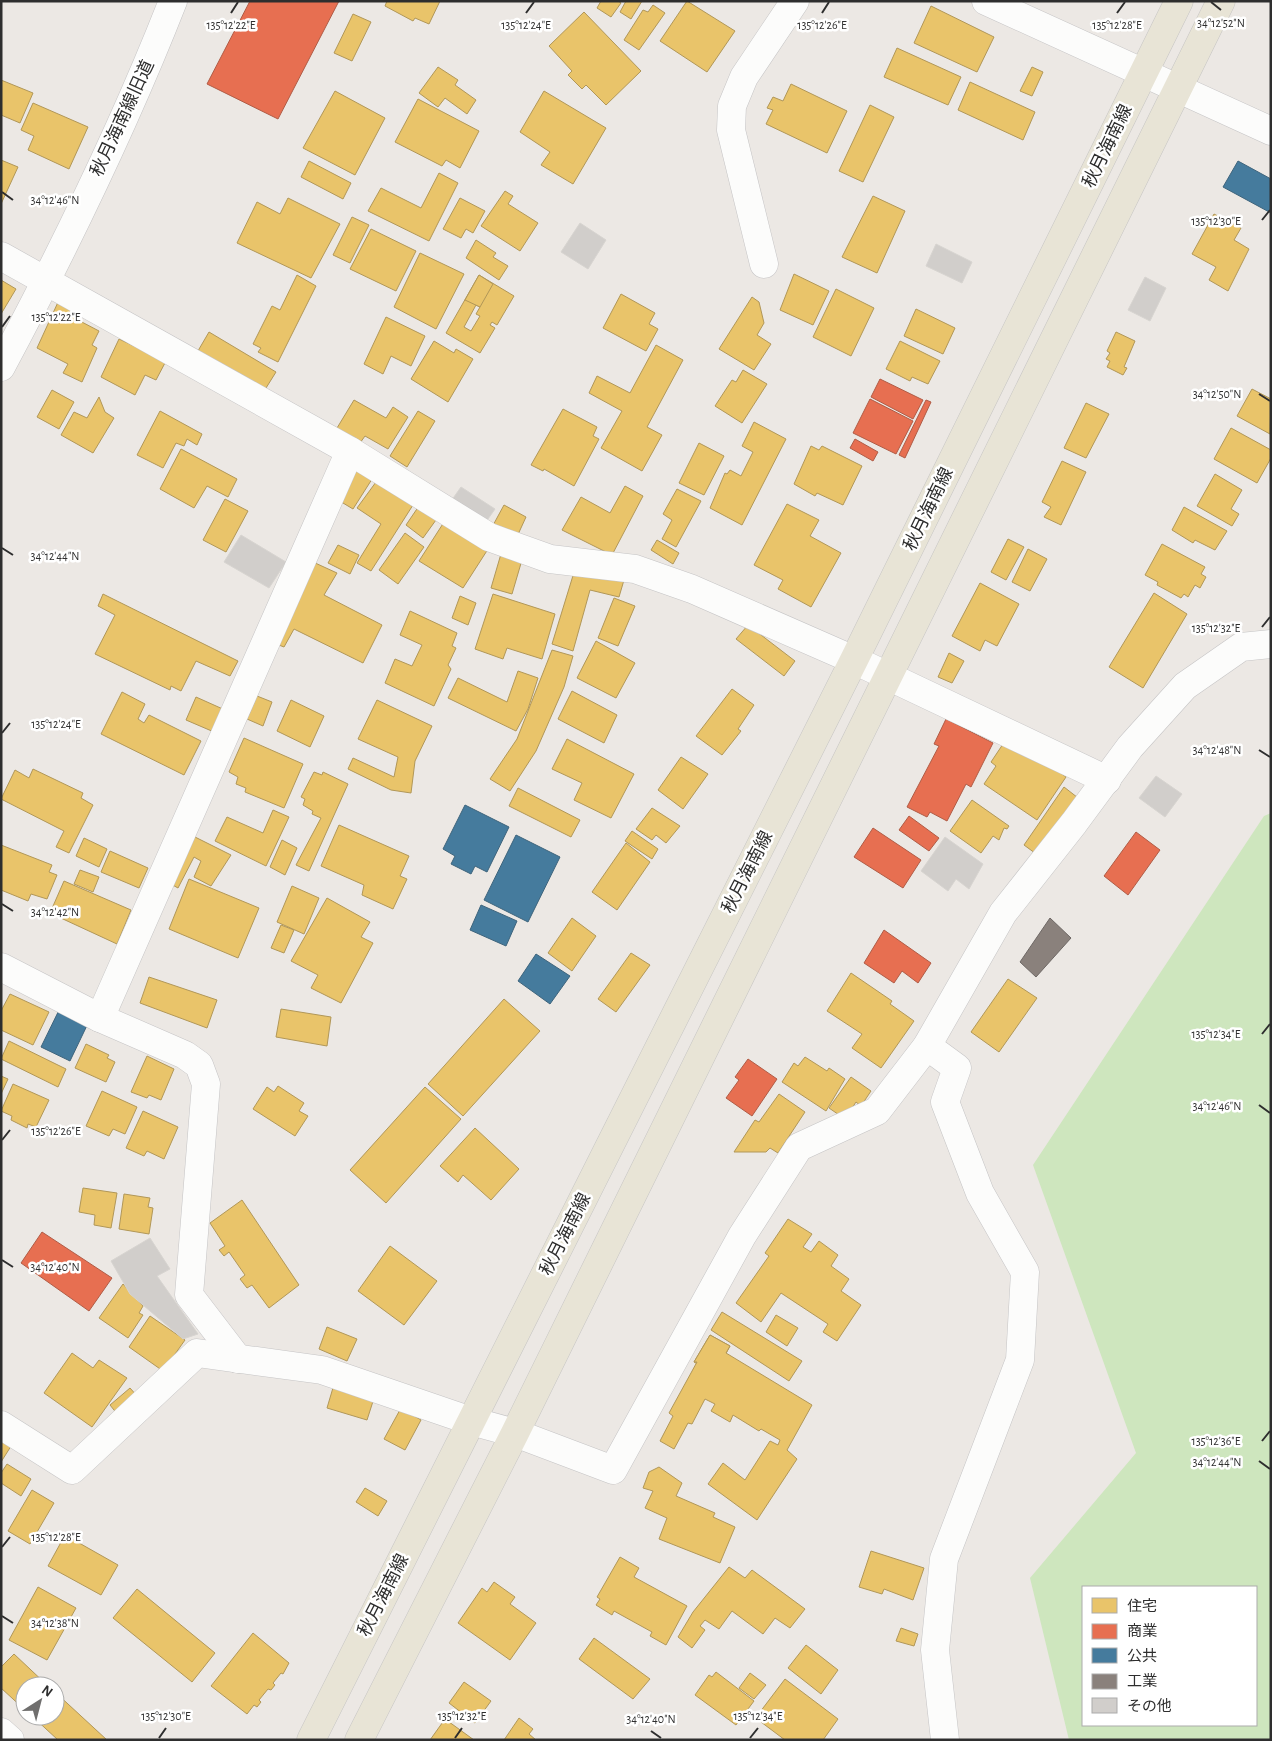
<svg xmlns="http://www.w3.org/2000/svg" width="1272" height="1741" font-family="'Alegreya Sans','Noto Sans JP',sans-serif">
<style>
.green{fill:#cee6be;fill-rule:evenodd}
.homes{fill:#e9c46a;stroke:#b19758;fill-rule:evenodd}
.shops{fill:#e76f51;stroke:#b05c46}
.public{fill:#457b9d;stroke:#3e647c}
.industry{fill:#8a817c;stroke:#6e6865}
.building{fill:#d1cecb;stroke:#d7d4d0}
.lines{fill:none;stroke-linecap:round;stroke-linejoin:round}
.minor-casing{stroke:#c5c4c5;stroke-width:29}
.major-casing{stroke:#c6c5c4;stroke-width:29}
.minor{stroke:#fcfcfb;stroke-width:28}
.major{stroke:#e8e4d6;stroke-width:28}
.ticks{fill:none;stroke:#2e2e2e;stroke-width:2}
.labels{text-anchor:middle;stroke-width:5;stroke-linejoin:round;paint-order:stroke}
.street-label{font-size:18px;fill:#2e2e2e;stroke:#fff}
.ticks-label{font-size:12px;text-anchor:middle;fill:#2e2e2e;stroke:#fff;stroke-width:5;stroke-linejoin:round;paint-order:stroke}
</style>
<rect width="100%" height="100%" fill="#ece8e4"/>
<path class="green" d="M1271 813V1740H1069L1030 1578 1136 1453 1033 1165 1264 816ZM1083 1587H1256V1725H1083Z"/>
<g class="homes">
<path d="M387 1H440L429 24 415 18 413 21 385 6Z"/>
<path d="M601 1H618L621 3 611 17 597 8Z"/>
<path d="M626 1H642L631 19 620 12Z"/>
<path d="M687 1 735 31 707 72 660 41Z"/>
<path d="M653 5 665 13 639 50 624 40 643 10 648 12Z"/>
<path d="M931 6 994 37 977 72 914 43Z"/>
<path d="M584 12 641 71 606 105 586 85 582 89 568 75 572 71 549 46Z"/>
<path d="M353 14 371 22 352 61 334 53Z"/>
<path d="M897 48 961 77 948 105 884 77Z"/>
<path d="M438 67 458 80 455 85 476 100 467 114 445 98 438 107 419 93Z"/>
<path d="M1032 67 1043 72 1032 96 1020 91Z"/>
<path d="M1 80 33 93 20 123 1 115Z"/>
<path d="M970 82 1035 112 1023 140 958 110Z"/>
<path d="M791 84 847 111 827 153 766 124 773 110 767 108 773 97 783 101Z"/>
<path d="M335 91 385 118 355 175 303 148Z"/>
<path d="M544 91 606 128 573 184 541 165 550 152 520 132Z"/>
<path d="M418 99 479 131 460 168 446 160 442 166 395 142Z"/>
<path d="M33 103 88 127 69 169 28 150 34 136 21 130Z"/>
<path d="M870 105 894 117 863 182 839 171Z"/>
<path d="M1 160 18 167 1 204Z"/>
<path d="M309 161 351 183 343 199 301 177Z"/>
<path d="M439 173 458 183 429 241 368 211 381 188 421 208Z"/>
<path d="M505 191 513 196 508 204 538 223 520 251 481 226Z"/>
<path d="M873 196 905 211 877 273 842 257Z"/>
<path d="M288 198 340 224 311 278 237 243 257 202 280 214Z"/>
<path d="M460 198 485 211 473 233 466 229 461 238 443 229Z"/>
<path d="M1214 214 1241 228 1234 240 1249 249 1228 291 1209 280 1216 267 1192 254Z"/>
<path d="M352 217 369 225 350 263 333 255Z"/>
<path d="M371 229 416 251 396 291 350 269Z"/>
<path d="M476 240 496 253 493 257 508 266 499 280 466 258Z"/>
<path d="M420 253 464 274 436 329 394 307Z"/>
<path d="M794 274 829 291 813 325 780 310Z"/>
<path d="M297 275 316 286 278 362 258 352 261 348 253 344 272 306 280 310Z"/>
<path d="M479 275 514 296 497 325 492 322 490 325 495 328 480 353 446 333ZM476 305 480 307 476 314 480 316 471 331 464 327Z"/>
<path d="M479 275 493 284 480 307 465 300Z"/>
<path d="M1 280 16 289 1 314Z"/>
<path d="M836 289 874 308 851 356 813 337Z"/>
<path d="M621 294 655 313 649 324 658 329 646 351 603 328Z"/>
<path d="M752 297 759 302 764 323 757 335 771 344 754 370 719 349Z"/>
<path d="M59 300 81 310 78 320 99 331 92 345 97 348 82 382 63 373 68 364 37 348Z"/>
<path d="M916 309 955 328 943 354 904 336Z"/>
<path d="M386 317 425 336 411 366 391 356 383 374 364 364Z"/>
<path d="M209 332 276 372 261 396 195 356Z"/>
<path d="M1116 332 1135 341 1124 367 1127 368 1123 375 1107 367 1110 361 1106 359 1110 353 1107 351Z"/>
<path d="M119 339 166 361 156 380 145 375 135 395 101 377Z"/>
<path d="M434 341 454 353 456 349 473 359 448 402 411 379Z"/>
<path d="M900 341 940 361 928 384 912 377 910 381 886 369Z"/>
<path d="M656 345 683 360 647 427 662 435 642 471 601 448 622 411 589 393 597 376 630 393Z"/>
<path d="M743 370 767 384 742 423 715 406 732 380 736 382Z"/>
<path d="M1252 389 1271 399 1270 434 1237 416Z"/>
<path d="M52 390 74 402 59 429 37 417Z"/>
<path d="M99 397 105 412 114 418 93 453 61 435 74 412 87 418Z"/>
<path d="M354 400 386 418 393 407 408 417 388 449 365 436 360 443 337 428Z"/>
<path d="M1086 403 1109 414 1086 458 1064 448Z"/>
<path d="M563 409 597 427 593 436 599 439 574 486 544 469 543 471 531 465Z"/>
<path d="M160 411 202 434 197 445 187 439 184 446 176 443 163 468 137 455Z"/>
<path d="M418 411 435 421 407 467 390 456Z"/>
<path d="M754 422 786 439 742 525 710 508 725 473 727 474 730 470 741 476 753 452 742 446Z"/>
<path d="M1231 428 1271 450V458L1257 483 1214 459Z"/>
<path d="M699 443 724 456 704 495 679 483Z"/>
<path d="M811 446 819 450 822 446 862 466 843 505 817 493 815 496 794 484Z"/>
<path d="M181 449 237 479 228 497 207 486 194 508 160 489Z"/>
<path d="M1062 461 1086 472 1061 525 1044 517 1051 507 1042 502Z"/>
<path d="M354 468 374 476 353 509 338 500Z"/>
<path d="M1215 474 1242 490 1231 509 1239 514 1232 526 1197 506Z"/>
<path d="M376 482 413 505 371 571 357 563 381 524 357 508Z"/>
<path d="M625 486 643 496 612 555 562 530 581 497 610 513Z"/>
<path d="M677 489 701 501 676 547 662 539 672 520 663 514Z"/>
<path d="M225 499 248 511 226 552 203 540Z"/>
<path d="M423 500 441 513 423 538 406 525Z"/>
<path d="M787 504 819 520 810 536 841 553 811 607 778 589 783 580 754 565Z"/>
<path d="M504 505 526 517 515 541 491 529Z"/>
<path d="M1184 507 1227 531 1215 550 1195 540 1193 543 1172 530Z"/>
<path d="M446 519 490 546 463 588 419 561Z"/>
<path d="M405 533 424 547 398 584 379 570Z"/>
<path d="M1008 539 1024 547 1006 580 991 572Z"/>
<path d="M657 540 679 553 673 564 651 550Z"/>
<path d="M1162 544 1205 567 1201 574 1206 577 1200 588 1195 585 1188 597 1184 594 1181 598 1157 585 1158 582 1145 575Z"/>
<path d="M338 545 359 555 350 574 328 563Z"/>
<path d="M503 547 524 553 512 594 491 588Z"/>
<path d="M1028 549 1047 559 1030 591 1012 582Z"/>
<path d="M313 562 337 573 324 595 382 625 363 663 294 629 284 647 271 642Z"/>
<path d="M575 569 624 580 619 597 590 590 573 651 552 644Z"/>
<path d="M980 583 1019 604 997 646 985 640 980 651 952 636Z"/>
<path d="M1154 593 1187 614 1143 688 1109 667Z"/>
<path d="M103 594 238 661 230 676 196 661 181 691 171 686 170 690 95 654 115 615 98 606Z"/>
<path d="M493 594 555 614 542 659 507 648 503 659 475 649Z"/>
<path d="M460 596 476 603 468 625 452 618Z"/>
<path d="M614 598 635 606 618 646 598 638Z"/>
<path d="M410 611 457 633 452 646 456 648 448 665 451 669 434 706 385 683 395 659 412 666 422 645 400 635Z"/>
<path d="M748 625 795 661 784 676 736 639Z"/>
<path d="M596 641 635 663 616 698 577 678Z"/>
<path d="M552 650 573 656 564 687 536 751 510 791 490 779 517 739Z"/>
<path d="M949 653 964 661 952 683 938 677Z"/>
<path d="M518 671 538 678 528 709 516 731 448 698 458 678 507 702Z"/>
<path d="M732 689 754 705 738 729 741 731 722 755 696 736Z"/>
<path d="M572 691 617 715 604 743 558 719Z"/>
<path d="M122 692 145 704 138 719 144 723 149 715 201 741 184 775 101 734Z"/>
<path d="M257 696 272 702 263 726 247 719Z"/>
<path d="M196 697 225 710 214 732 186 720Z"/>
<path d="M291 700 324 716 310 747 277 731Z"/>
<path d="M377 700 432 726 415 761 411 793 391 790 348 769 353 758 394 777 398 757 358 739Z"/>
<path d="M1009 735 1066 777 1037 820 984 784 996 766 991 762Z"/>
<path d="M244 738 303 764 284 808 245 792 246 788 236 784 238 777 229 772Z"/>
<path d="M567 739 634 774 611 818 574 800 582 783 552 769Z"/>
<path d="M681 757 708 774 683 809 658 790Z"/>
<path d="M33 769 83 793 81 798 93 805 69 853 56 847 64 831 1 799 15 770 29 778Z"/>
<path d="M314 772 322 775 323 772 348 784 309 871 296 865 321 818 312 814 313 811 303 805 305 799 301 797Z"/>
<path d="M1064 787 1082 801 1043 859 1024 845Z"/>
<path d="M518 788 580 820 571 837 509 806Z"/>
<path d="M972 800 1009 826 1007 829 1004 828 999 840 993 836 981 853 950 831Z"/>
<path d="M652 808 680 826 666 843 656 835 652 840 636 829Z"/>
<path d="M273 810 289 817 266 866 215 841 227 817 263 833Z"/>
<path d="M339 825 409 856 400 876 407 879 393 909 362 895 364 885 321 866Z"/>
<path d="M632 831 658 849 652 859 625 841Z"/>
<path d="M187 833 231 855 211 886 194 877 201 861 194 857 178 888 162 879Z"/>
<path d="M84 838 107 849 99 867 76 856Z"/>
<path d="M282 840 297 848 285 875 270 867Z"/>
<path d="M626 843 650 862 617 910 592 892Z"/>
<path d="M1 845 52 865 49 872 57 875 47 899 31 894 28 901 1 890Z"/>
<path d="M110 851 148 868 139 888 101 872Z"/>
<path d="M80 870 99 877 93 892 74 884Z"/>
<path d="M189 879 259 908 238 958 169 929Z"/>
<path d="M64 881 131 910 117 944 50 913Z"/>
<path d="M292 886 319 898 304 934 277 922Z"/>
<path d="M327 898 370 922 361 937 373 943 341 1003 311 988 318 975 291 961Z"/>
<path d="M572 918 596 936 572 971 548 953Z"/>
<path d="M281 925 294 930 284 953 271 948Z"/>
<path d="M631 953 650 965 616 1012 598 999Z"/>
<path d="M851 973 892 1001 890 1004 914 1021 881 1068 852 1048 862 1034 827 1011Z"/>
<path d="M149 977 217 1000 207 1028 140 1003Z"/>
<path d="M1008 979 1037 998 999 1052 971 1032Z"/>
<path d="M10 994 49 1012 33 1045 1 1030V1011Z"/>
<path d="M504 999 540 1031 463 1116 428 1084Z"/>
<path d="M281 1009 331 1017 327 1046 276 1037Z"/>
<path d="M9 1041 66 1069 58 1087 1 1059Z"/>
<path d="M86 1044 109 1055 107 1058 115 1062 106 1082 75 1068Z"/>
<path d="M147 1056 174 1069 161 1100 149 1095 147 1098 131 1092Z"/>
<path d="M805 1057 827 1071 829 1068 845 1079 826 1111 782 1082 794 1063 798 1066Z"/>
<path d="M1 1076 8 1079 1 1094Z"/>
<path d="M851 1077 871 1091 861 1106 856 1102 845 1119 829 1108Z"/>
<path d="M13 1084 49 1100 36 1127 28 1124 27 1128 11 1120 12 1116 1 1111Z"/>
<path d="M278 1086 304 1103 299 1111 308 1116 295 1136 253 1109 267 1087 274 1092Z"/>
<path d="M425 1087 461 1119 386 1203 350 1170Z"/>
<path d="M102 1091 137 1107 125 1134 113 1129 109 1136 86 1126Z"/>
<path d="M779 1094 805 1112 778 1153 770 1148 766 1152H734L755 1120 759 1122Z"/>
<path d="M143 1111 178 1127 164 1159 147 1151 144 1156 126 1148Z"/>
<path d="M475 1128 519 1169 491 1200 463 1175 458 1182 440 1166Z"/>
<path d="M83 1188 117 1193 111 1228 94 1225 95 1215 79 1212Z"/>
<path d="M124 1194 150 1198 148 1207 153 1208 149 1234 119 1229Z"/>
<path d="M242 1200 299 1285 269 1308 252 1285 247 1288 240 1279 245 1275 229 1252 224 1256 219 1250 225 1246 210 1223Z"/>
<path d="M788 1219 812 1234 803 1247 811 1252 819 1241 838 1255 831 1266 849 1279 841 1291 861 1305 837 1341 823 1332 828 1324 781 1293 761 1322 736 1303 769 1256 765 1253Z"/>
<path d="M390 1246 437 1281 404 1325 358 1291Z"/>
<path d="M123 1284 143 1306 139 1313 143 1315 128 1338 99 1318Z"/>
<path d="M722 1312 802 1361 789 1381 711 1330Z"/>
<path d="M776 1315 798 1328 787 1346 766 1332Z"/>
<path d="M150 1316 185 1340 163 1371 129 1347Z"/>
<path d="M327 1327 357 1339 347 1361 319 1349Z"/>
<path d="M710 1335 730 1346 715 1374 694 1362Z"/>
<path d="M710 1335 730 1346 726 1353 812 1405 787 1450 797 1459 757 1520 708 1484 723 1463 745 1480 770 1441 778 1445 780 1440 761 1429 759 1431 733 1415 730 1422 711 1411 715 1404 705 1399 692 1424 688 1423 674 1449 660 1441 673 1416 669 1413 697 1362H694Z"/>
<path d="M72 1353 93 1368 99 1360 127 1378 92 1427 44 1393Z"/>
<path d="M335 1381 376 1392 367 1420 327 1408Z"/>
<path d="M130 1388 138 1397 118 1415 110 1405Z"/>
<path d="M401 1408 421 1420 405 1450 384 1439Z"/>
<path d="M1 1436 13 1443 1 1462Z"/>
<path d="M7 1464 31 1479 21 1496 1 1483V1473Z"/>
<path d="M659 1467 682 1483 676 1496 715 1513 713 1517 735 1527 720 1563 659 1539 667 1518 645 1508 653 1491 643 1488 649 1472Z"/>
<path d="M365 1488 387 1501 378 1516 356 1502Z"/>
<path d="M32 1490 54 1503 30 1544 8 1531Z"/>
<path d="M65 1535 118 1565 101 1595 48 1566Z"/>
<path d="M871 1551 924 1568 913 1600 884 1589 882 1594 859 1587Z"/>
<path d="M620 1557 639 1568 634 1577 687 1606 666 1645 650 1636 652 1632 614 1611 612 1615 596 1605 600 1599 597 1597Z"/>
<path d="M729 1567 745 1578 752 1570 805 1609 790 1628 775 1618 763 1634 732 1611 719 1629 705 1620 700 1626 705 1630 692 1648 678 1637 693 1612Z"/>
<path d="M494 1582 515 1597 510 1604 536 1623 510 1660 458 1623 482 1588 487 1592Z"/>
<path d="M38 1587 76 1608 47 1660 9 1640Z"/>
<path d="M137 1589 215 1653 192 1682 113 1618Z"/>
<path d="M901 1628 918 1634 914 1646 896 1641Z"/>
<path d="M253 1633 289 1663 283 1674 281 1673 273 1683 275 1685 271 1690 268 1689 259 1700 261 1702 257 1707 254 1705 247 1714 211 1686Z"/>
<path d="M594 1638 650 1679 633 1699 579 1659Z"/>
<path d="M806 1645 838 1670 821 1694 788 1668Z"/>
<path d="M14 1654 48 1686H25V1710L1 1688V1667Z"/>
<path d="M716 1672 754 1701 736 1725 695 1695 709 1675 712 1677Z"/>
<path d="M750 1673 766 1685 754 1699 739 1688Z"/>
<path d="M785 1679 838 1719 823 1740H785L761 1722 765 1716 760 1712Z"/>
<path d="M464 1682 491 1701 475 1723 449 1703Z"/>
<path d="M55 1692 107 1740H58L32 1716H55Z"/>
<path d="M519 1718 533 1729 529 1734 536 1740H504Z"/>
<path d="M445 1719 474 1740H430Z"/>
</g>
<g class="shops">
<path d="M250 1H339L278 119 207 84Z"/>
<path d="M880 379 923 400 913 419 871 397Z"/>
<path d="M870 399 913 421 896 454 853 433Z"/>
<path d="M926 400 931 402 905 458 899 455Z"/>
<path d="M855 439 878 452 873 461 850 448Z"/>
<path d="M946 719 993 743 971 787 966 784 947 821 930 812 927 817 907 807 939 746 934 744Z"/>
<path d="M909 816 939 838 929 851 899 830Z"/>
<path d="M873 828 921 860 903 888 854 857Z"/>
<path d="M1136 832 1160 850 1128 895 1104 876Z"/>
<path d="M884 930 931 963 918 983 902 971 894 983 864 963Z"/>
<path d="M748 1059 777 1079 752 1116 726 1098 739 1080 735 1077Z"/>
<path d="M42 1232 112 1278 89 1311 21 1263Z"/>
</g>
<g class="public">
<path d="M1238 161 1271 179V213L1223 187Z"/>
<path d="M465 805 509 827 487 872 475 866 471 874 451 864 455 856 443 849Z"/>
<path d="M516 835 560 857 528 922 484 900Z"/>
<path d="M481 905 517 921 506 946 470 930Z"/>
<path d="M536 954 570 976 550 1004 518 981Z"/>
<path d="M64 1000 92 1015 70 1061 41 1047Z"/>
</g>
<path class="industry" d="M1050 918 1071 938 1036 977 1020 962Z"/>
<g class="building">
<path d="M580 223 606 240 588 269 561 252Z"/>
<path d="M936 244 972 262 962 283 926 266Z"/>
<path d="M1145 277 1166 288 1150 321 1128 310Z"/>
<path d="M461 487 495 509 483 526 449 504Z"/>
<path d="M241 535 286 562 269 588 224 562Z"/>
<path d="M1156 776 1182 794 1165 817 1139 798Z"/>
<path d="M945 837 983 864 969 889 956 879 948 891 921 871Z"/>
<path d="M150 1238 170 1269 157 1276 198 1334 183 1339 130 1294 111 1261Z"/>
</g>
<g class="lines">
<defs>
<g id="minor">
<path d="M986 1 1271 131"/>
<path d="M1 256 350 451 489 537 550 559 635 569 692 589 854 660 1107 780"/>
<path d="M764 264 731 130 732 106 744 77 795 1"/>
<path d="M1 367C64 249 124 126 173 1"/>
<path d="M1 967 100 1018 185 1055 199 1065 206 1084 189 1295 238 1359"/>
<path d="M100 1018 350 451"/>
<path d="M927 1046 957 1068 945 1102 980 1193 1025 1272 1020 1360 944 1559 935 1650 945 1740"/>
<path d="M1 1425 72 1470 197 1353 322 1370 471 1421 515 1433 613 1470 742 1236 799 1147 877 1111 927 1046 1003 913 1074 823 1130 747 1185 686 1241 647 1271 644"/>
<path d="M1 1732 10 1740"/>
</g>
<g id="major">
<path d="M311 1740 854 660 1179 1"/>
<path d="M359 1740 515 1433 1221 1"/>
</g>
</defs>
<use href="#minor" class="minor-casing"/>
<use href="#major" class="major-casing"/>
<use href="#minor" class="minor"/>
<use href="#major" class="major"/>
</g>
<path class="ticks" d="M1211 2 1221 10M231 13 238 2M526 13 534 2M822 13 829 2M1117 13 1125 2M2 192 13 200M1262 220 1270 210M2 327 10 316M1259 394 1270 401M2 548 13 555M1262 627 1270 617M2 733 10 723M1259 750 1270 757M2 904 13 911M1262 1034 1270 1024M1259 1105 1270 1113M2 1140 10 1130M2 1260 13 1267M1262 1441 1270 1431M1259 1461 1270 1469M2 1547 10 1537M2 1616 13 1623M651 1731 661 1738M159 1738 166 1728M455 1738 462 1728M750 1738 758 1728"/>
<g class="labels">
<g class="street-label">
<text transform="translate(122 118) rotate(-65)" y="6">秋月海南線旧道</text>
<text transform="translate(1107 146) rotate(-64)" y="6">秋月海南線</text>
<text transform="translate(928 509) rotate(-64)" y="6">秋月海南線</text>
<text transform="translate(747 872) rotate(-63)" y="6">秋月海南線</text>
<text transform="translate(565 1234) rotate(-63)" y="6">秋月海南線</text>
<text transform="translate(383 1595) rotate(-63)" y="6">秋月海南線</text>
</g>
</g>
<g class="ticks-label">
<text x="1221" y="27">34°12'52"N</text>
<text x="231" y="29">135°12'22"E</text>
<text x="526" y="29">135°12'24"E</text>
<text x="822" y="29">135°12'26"E</text>
<text x="1117" y="29">135°12'28"E</text>
<text x="55" y="204">34°12'46"N</text>
<text x="1216" y="225">135°12'30"E</text>
<text x="56" y="321">135°12'22"E</text>
<text x="1217" y="398">34°12'50"N</text>
<text x="55" y="560">34°12'44"N</text>
<text x="1216" y="632">135°12'32"E</text>
<text x="56" y="728">135°12'24"E</text>
<text x="1217" y="754">34°12'48"N</text>
<text x="55" y="916">34°12'42"N</text>
<text x="1216" y="1038">135°12'34"E</text>
<text x="1217" y="1110">34°12'46"N</text>
<text x="56" y="1135">135°12'26"E</text>
<text x="55" y="1271">34°12'40"N</text>
<text x="1216" y="1445">135°12'36"E</text>
<text x="1217" y="1466">34°12'44"N</text>
<text x="56" y="1541">135°12'28"E</text>
<text x="55" y="1627">34°12'38"N</text>
<text x="166" y="1720">135°12'30"E</text>
<text x="462" y="1720">135°12'32"E</text>
<text x="758" y="1720">135°12'34"E</text>
<text x="651" y="1723">34°12'40"N</text>
</g>
<rect width="1272" height="1741" fill="none" stroke="#2e2e2e" stroke-width="5"/>
<rect x="1082" y="1586" width="175" height="140" fill="#ffffff" stroke="#ababab"/>
<rect x="1092" y="1598" width="25" height="15" fill="#e9c46a" stroke="#ababab"/>
<text x="1127" y="1611" font-size="15" fill="#2e2e2e">住宅</text>
<rect x="1092" y="1624" width="25" height="15" fill="#e76f51" stroke="#ababab"/>
<text x="1127" y="1636" font-size="15" fill="#2e2e2e">商業</text>
<rect x="1092" y="1648" width="25" height="15" fill="#457b9d" stroke="#ababab"/>
<text x="1127" y="1661" font-size="15" fill="#2e2e2e">公共</text>
<rect x="1092" y="1674" width="25" height="15" fill="#8a817c" stroke="#ababab"/>
<text x="1127" y="1686" font-size="15" fill="#2e2e2e">工業</text>
<rect x="1092" y="1698" width="25" height="15" fill="#d1cecb" stroke="#ababab"/>
<text x="1127" y="1711" font-size="15" fill="#2e2e2e">その他</text>
<g transform="translate(40 1701) rotate(36)"><circle r="24" fill="#ffffff" stroke="#ababab"/>
<path d="M0-4L9 19L0 12L-9 19Z" fill="#706f6e"/>
<text y="-8" font-size="14" font-weight="bold" text-anchor="middle" fill="#2e2e2e">N</text>
</g>
</svg>
